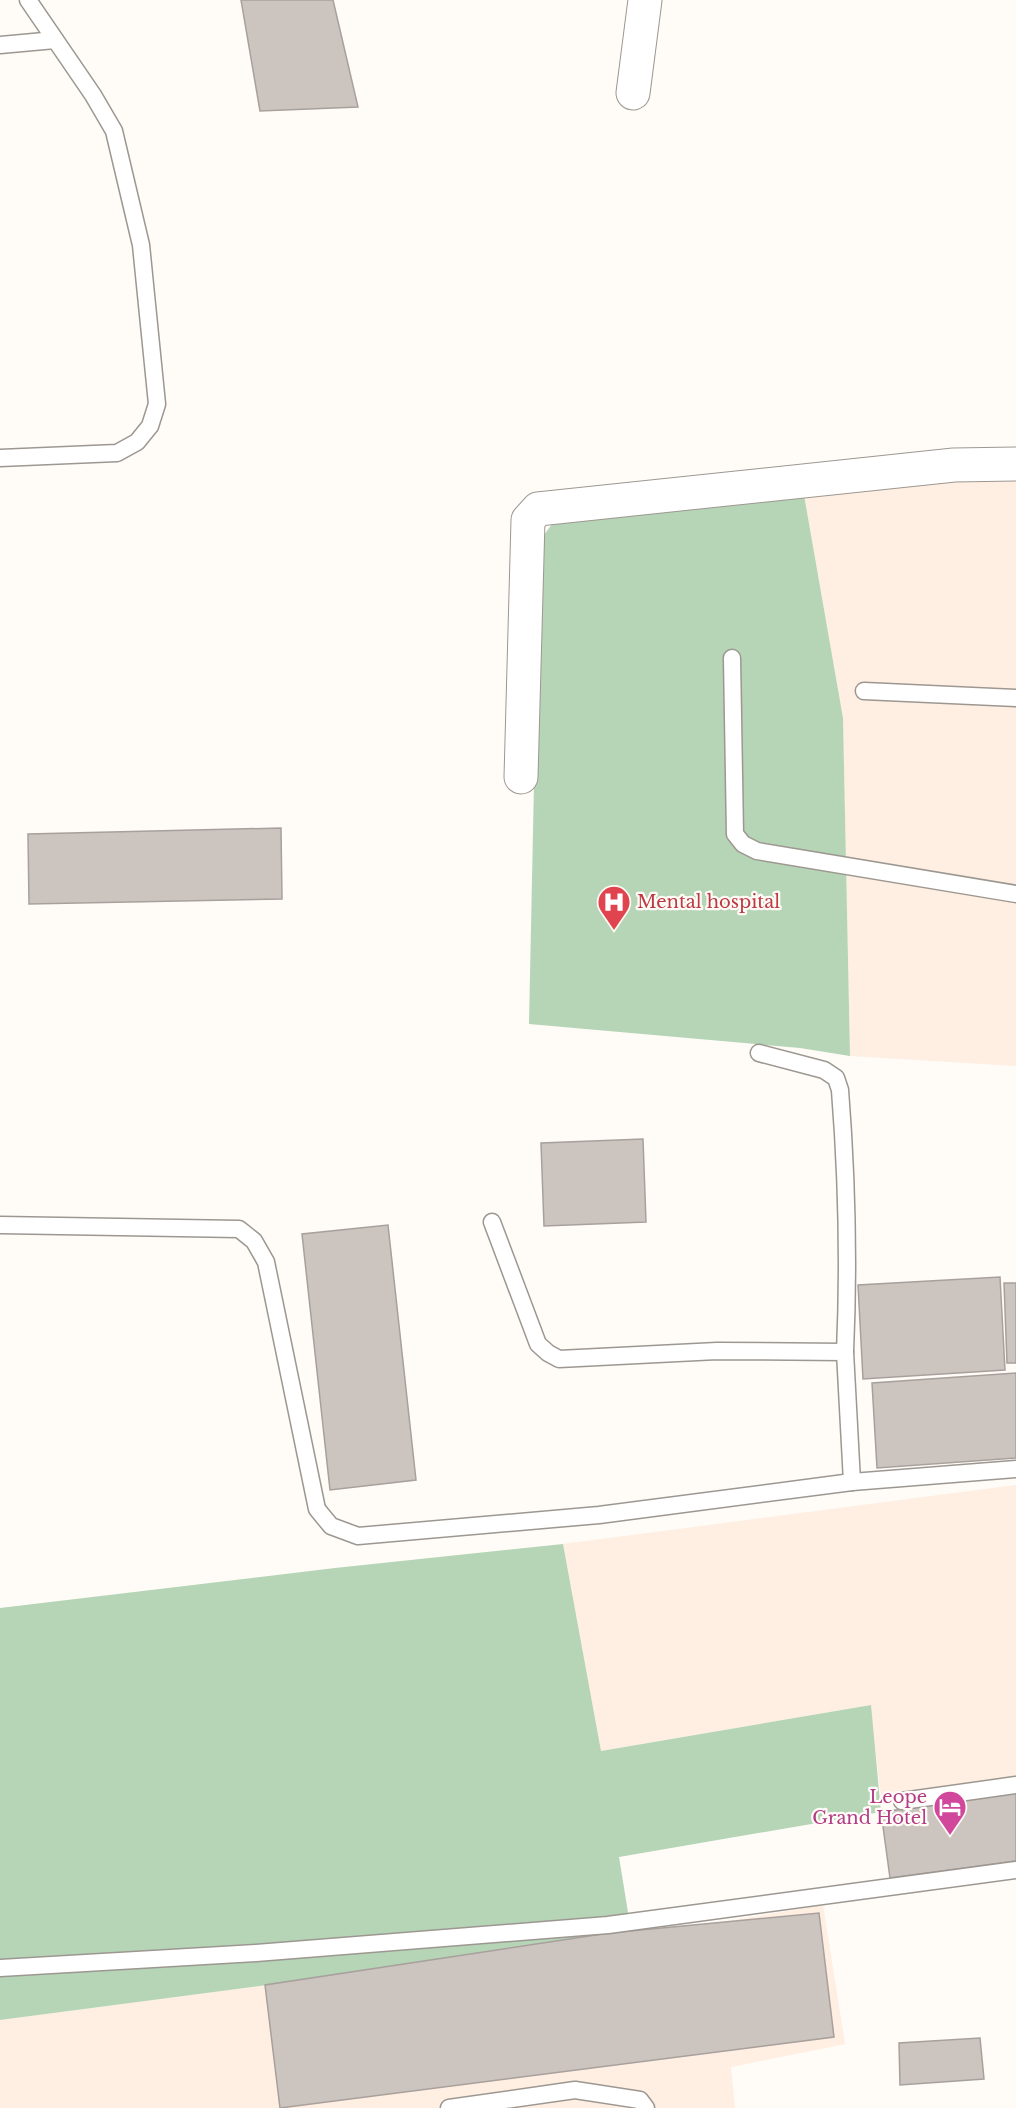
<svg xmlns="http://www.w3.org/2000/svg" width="1016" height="2108" font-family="'Libre Baskerville',serif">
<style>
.industrial{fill:#ffeee2}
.green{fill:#b5d5b6}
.building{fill:#ccc4bf;stroke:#a8a09c;stroke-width:1.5}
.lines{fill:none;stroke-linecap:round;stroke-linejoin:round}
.lane-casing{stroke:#9d9791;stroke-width:19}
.street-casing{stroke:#9d9791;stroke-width:35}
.lane{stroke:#fff;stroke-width:16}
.street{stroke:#fff;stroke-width:33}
.labels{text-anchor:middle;stroke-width:4.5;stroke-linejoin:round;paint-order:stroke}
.health-label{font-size:18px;fill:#be3a42;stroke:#fffbf7;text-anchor:start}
.hotel-label{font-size:18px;fill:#b23c85;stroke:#fffbf7;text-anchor:end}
</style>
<rect width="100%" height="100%" fill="#fffbf7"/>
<g class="industrial">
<path d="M951 479 1016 481V1066L850 1056 843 718 804 495Z"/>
<path d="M1016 1485V1779L881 1798 870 1705 601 1751 563 1544Z"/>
<path d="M823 1905 845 2044 731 2067 735 2108H0V2020L632 1937Z"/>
</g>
<g class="green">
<path d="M804 495 843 718 850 1056 800 1048 529 1024 539 542 557 517Z"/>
<path d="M563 1544 601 1751 871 1705 881 1812 619 1857 632 1937 0 2020V1608L335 1568Z"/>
</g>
<g class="building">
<path d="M241 0H333L358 107 260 111Z"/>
<path d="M281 828 282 899 29 904 28 834Z"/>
<path d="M643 1139 646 1222 544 1226 541 1143Z"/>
<path d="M388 1225 416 1480 330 1490 302 1234Z"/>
<path d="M1000 1277 1005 1370 863 1379 858 1285Z"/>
<path d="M1004 1283H1016V1363H1007Z"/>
<path d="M1016 1373V1458L877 1468 872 1383Z"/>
<path d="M1016 1793V1861L890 1878 881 1812Z"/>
<path d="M819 1913 834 2037 280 2108 265 1985 609 1933Z"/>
<path d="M980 2038 984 2079 900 2085 899 2043Z"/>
</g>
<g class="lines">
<defs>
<g id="lane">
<path d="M0 45 55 40"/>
<path d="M0 458 117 453 137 442 150 426 157 404 141 245 114 131 93 95 28 0"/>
<path d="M732 658 735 834 743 844 757 851 1016 894"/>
<path d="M864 691 1016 698"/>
<path d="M759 1053 824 1070 836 1078 840 1090C847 1179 849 1263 845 1352"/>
<path d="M492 1222 538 1344 548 1353 559 1359 717 1351 845 1352 852 1482"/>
<path d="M0 1225 239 1229 254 1241 266 1262 317 1509 331 1526 358 1536 599 1515 852 1482 1016 1469"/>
<path d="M902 1801 1016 1785"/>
<path d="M0 1968 256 1953 608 1925 1016 1870"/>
<path d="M449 2108 575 2090 640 2100 646 2108"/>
</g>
<g id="street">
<path d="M633 93 645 0"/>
<path d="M521 777 528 520 538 509 954 465 1016 464"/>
</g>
</defs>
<use href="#lane" class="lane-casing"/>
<use href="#street" class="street-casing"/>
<use href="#lane" class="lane"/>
<use href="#street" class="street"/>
</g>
<defs>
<symbol id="hospital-pin" viewBox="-11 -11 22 30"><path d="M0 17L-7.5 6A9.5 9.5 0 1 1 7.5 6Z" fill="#e0444e" stroke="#fffbf7"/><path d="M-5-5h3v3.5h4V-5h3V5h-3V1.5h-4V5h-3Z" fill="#fff"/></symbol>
<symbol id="hotel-pin" viewBox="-11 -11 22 30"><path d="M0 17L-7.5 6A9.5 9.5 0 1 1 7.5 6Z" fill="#d1479c" stroke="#fffbf7"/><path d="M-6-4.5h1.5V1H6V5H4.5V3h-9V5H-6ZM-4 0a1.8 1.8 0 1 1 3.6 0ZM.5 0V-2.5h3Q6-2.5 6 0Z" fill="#fff"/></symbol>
</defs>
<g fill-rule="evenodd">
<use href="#hospital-pin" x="595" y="883" width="38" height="52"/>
<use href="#hotel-pin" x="931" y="1788" width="38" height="52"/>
</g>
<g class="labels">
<g class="health-label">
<text x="637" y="908">Mental hospital</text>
</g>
<g class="hotel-label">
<text x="927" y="1803">Leope<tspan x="927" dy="21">Grand Hotel</tspan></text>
</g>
</g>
</svg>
